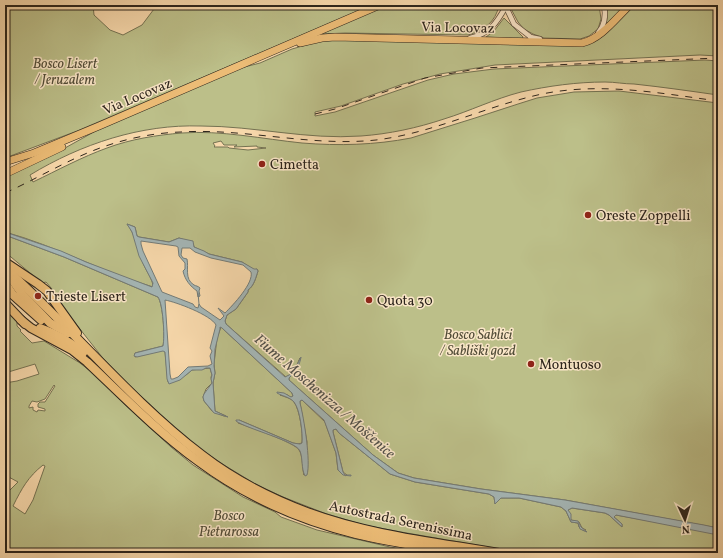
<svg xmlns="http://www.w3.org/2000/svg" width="723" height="558" font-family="Vollkorn,serif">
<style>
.green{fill:#bcbf89;stroke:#747252;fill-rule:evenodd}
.water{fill:#a4b6b6;stroke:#747c78;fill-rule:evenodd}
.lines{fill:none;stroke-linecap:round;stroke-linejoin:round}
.stream{stroke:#747c78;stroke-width:1}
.minor-casing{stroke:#605240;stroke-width:6}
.primary-casing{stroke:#2d251c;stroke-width:8}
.motorway-casing{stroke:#2d251c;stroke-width:10}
.minor{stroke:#fae6c8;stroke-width:4.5}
.primary{stroke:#ecbc76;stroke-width:7}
.motorway{stroke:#ecbc76;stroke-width:8}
.rail{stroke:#2d251c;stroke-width:1;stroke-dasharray:7 7;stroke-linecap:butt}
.poi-dot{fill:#8f2418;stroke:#fae6c8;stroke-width:1.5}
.labels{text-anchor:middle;stroke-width:3;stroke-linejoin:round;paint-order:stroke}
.street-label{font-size:14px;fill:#2d251c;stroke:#fae6c8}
.park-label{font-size:14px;font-style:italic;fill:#514c37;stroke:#fae6c8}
.poi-label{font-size:14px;fill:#2d251c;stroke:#fae6c8;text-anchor:start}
.water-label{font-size:15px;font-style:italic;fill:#51504a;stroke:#fae6c8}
</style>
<rect width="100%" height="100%" fill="#f7d8ab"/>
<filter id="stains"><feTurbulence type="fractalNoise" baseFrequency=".005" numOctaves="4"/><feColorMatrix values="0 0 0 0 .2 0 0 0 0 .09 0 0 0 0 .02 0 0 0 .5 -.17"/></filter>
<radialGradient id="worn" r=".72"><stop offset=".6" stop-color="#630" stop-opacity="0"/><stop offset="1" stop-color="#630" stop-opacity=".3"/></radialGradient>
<g class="green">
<path d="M5 5H93L94 15 110 30 123 35 142 25 157 5H365L363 9 77 131 5 158Z"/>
<path d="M387 5H499C496 22 483 31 468 35L345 33 321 34 371 11Z"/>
<path d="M509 5H599L601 19 598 29 589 36 580 39 544 38 533 34 524 29 518 22Z"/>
<path d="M605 5H626L608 23 606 22Z"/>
<path d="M635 5H718V56L700 55 495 65 440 74 403 84 341 106 315 112V116L335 112 428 80 454 74 494 69 705 60 718 61V95C690 91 662 87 634 84 624 84 615 82 605 82 577 82 548 86 521 92 494 99 470 111 444 119 417 128 389 134 361 136 307 140 255 126 201 126 141 124 81 144 30 175L33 182C58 170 82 157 107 148 131 139 157 135 182 133 221 130 263 139 302 143 339 146 375 145 411 138L475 118 518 104 537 98 574 92 619 91 718 103V528L565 500 481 489 414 478 398 473 373 455 289 380V378L296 371 300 358 293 373 286 377 226 324 225 321 227 315 236 309 248 292V290C254 286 256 277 258 271L257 269 254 270 242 262 209 254 194 247 193 243 182 239 179 238 169 242 139 237 137 236 135 227 127 224C136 235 138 251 143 263 146 271 153 279 153 287 102 272 56 246 5 232V177L65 148 101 128 233 70 260 63 292 49 320 41 345 40 572 45 602 37ZM221 141 224 145H237L234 147 257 146V147L266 148 248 150 229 148 228 147H214L215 146 213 143Z"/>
<path d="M504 18 523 37 522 39 486 37 494 31Z"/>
<path d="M5 235 64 257 158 297C163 304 165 336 163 346L135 353V357L163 350 165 352 168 382 186 375 192 370 210 368 212 375 211 377 212 383 206 389 203 397 204 401 212 411 224 416H226L215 411 213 383 215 373 214 364 217 338 221 327 222 328 292 393 293 397H290L288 395H280C285 397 291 398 294 402 300 410 303 434 302 443L298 444 293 443 239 420 238 423C249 427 294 442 299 450 303 455 302 468 304 475L307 442 300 403V401L302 400 325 422 336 453 338 470 346 476 347 475 343 472 333 432V430L336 429 339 433 390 474 415 482 489 494 494 497 495 504 501 498H519L561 507 566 511 571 522 578 523 579 527 584 531 586 530 582 528 579 522 571 520 568 510 572 508 605 513 609 515 622 527V524L614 517 616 515 706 531 718 535V553H523L401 532 364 525 324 513 283 497 257 485 224 465 197 447 177 430 128 384 102 357 50 291 52 289 46 282 42 283 5 252Z"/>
<path d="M5 309 8 313 6 314 8 316 9 314 17 319V326L21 330 20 331 32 343 44 341 80 363 94 374 121 401 171 447 193 465 243 497 275 512 281 517 317 530 390 547 426 553H5V491H9L18 482 5 475V383L17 381 39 374 35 364 5 373ZM54 385 55 386 45 402H40L38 404V407L45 409V411L38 410 37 412 33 410V407L29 408V406L32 401 37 402 45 399ZM43 465 45 466 33 500 25 514 13 506C22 488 28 477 43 465Z"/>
</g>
<path class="water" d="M127 224 135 227 137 236 139 237 169 242 179 238 193 241 194 247 204 251 209 254 242 262 254 269H257L258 271C256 277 254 286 248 290V292L236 309 227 315 225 321 226 324 285 377 293 373 301 357C300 365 295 372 289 378V380L373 455 398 473 414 478 481 489 565 500 704 525 718 528V535L616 515 614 517 622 524V527L609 515 605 513 572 508 568 510 571 514V520L578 521 581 527 587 532 580 529 578 523 571 522 566 511 561 507 519 498H501L495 504 494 497 489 494 415 482 390 474 339 433 336 429 333 430V432L343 472 345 475H351V476L343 475 338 470 336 453 324 420 302 400 300 401V403C304 418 311 462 307 475L305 476C301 468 303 459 300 451 296 441 247 429 236 421V420H239L293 443 300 444 302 443C303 434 300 409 294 402 290 397 282 396 277 393V392L284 393 291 397 293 396 292 393 222 328 220 327V329L215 349 214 366 215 373 213 383 215 411 228 417 214 413 204 401 203 397 204 394 212 383 211 379 212 375 210 368H206L202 370H192L180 380 169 384 167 379 165 352 163 351 137 357 134 356 135 353 163 346C165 336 163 304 158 297L64 257 5 235V232L61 251 86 262 152 287 153 283 139 256 132 232ZM141 241 176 246 178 247 179 256 185 263V269L183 271C185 280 190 286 197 291L198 297 200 296 199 291 200 288C198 286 196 286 194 285 184 279 189 267 187 259L183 258 181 255 182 248H190L195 252 211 258 243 265 251 272C254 283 233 305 225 313L218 308 224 316 220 320 201 307 199 304 198 308 195 307 193 304 162 292 143 251 141 244ZM165 300C176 302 211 315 216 325L210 348 212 351 210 356 212 364 208 366 188 367 178 377 173 379H171L170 374Z"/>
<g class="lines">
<path class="stream" d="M198 293 199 304"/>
<defs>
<g id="minor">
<path d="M505 5 514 24 532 38"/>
<path d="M598 33C605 25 606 15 604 5"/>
<path d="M530 37 540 39"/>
<path d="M470 38C489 34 497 23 506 6"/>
</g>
<g id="primary">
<path d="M300 43 322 38 335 37 582 43C601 39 616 18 630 5"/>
<path d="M5 162 34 153 99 126 380 5"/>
<path d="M5 174 62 147"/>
</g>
<g id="motorway">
<path d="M5 262 38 284 47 291 77 333"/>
<path d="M5 268C72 328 130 400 202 455 233 479 270 498 307 512 369 535 435 542 499 553"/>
<path d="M11 278 22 294 50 323 68 333"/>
<path d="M5 283 13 295 41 320"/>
<path d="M5 303 25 324"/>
<path d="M21 320 31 328 72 350 87 362C123 396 158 432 198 461 245 496 299 520 356 534 390 542 424 547 458 553"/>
<path d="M40 328C57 334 70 341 83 353"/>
</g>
</defs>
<use href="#minor" class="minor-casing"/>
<use href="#primary" class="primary-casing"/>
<use href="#motorway" class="motorway-casing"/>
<use href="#minor" class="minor"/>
<use href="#primary" class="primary"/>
<use href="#motorway" class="motorway"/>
<g class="rail">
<path d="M315 114 335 109 425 78 482 68 718 58"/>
<path d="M5 193C32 181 57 166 85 154 115 141 148 133 181 132 246 128 311 147 376 140 434 133 486 106 542 94 601 82 659 93 718 101"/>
</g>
</g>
<g class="poi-dot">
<circle cx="262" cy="164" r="4"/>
<circle cx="588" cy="215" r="4"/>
<circle cx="38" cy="296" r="4"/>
<circle cx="369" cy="300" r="4"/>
<circle cx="531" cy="364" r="4"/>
</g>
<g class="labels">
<g class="street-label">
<text transform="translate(458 27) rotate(1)" y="5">Via Locovaz</text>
<text transform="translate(137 96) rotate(-23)" y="5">Via Locovaz</text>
<text transform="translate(401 520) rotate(12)" y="5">Autostrada Serenissima</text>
</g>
<g class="park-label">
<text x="65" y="68">Bosco Lisert<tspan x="65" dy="16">/ Jeruzalem</tspan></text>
<text x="478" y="339">Bosco Sablici<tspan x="478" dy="16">/ Sabliški gozd</tspan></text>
<text x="229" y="520">Bosco<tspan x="229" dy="16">Pietrarossa</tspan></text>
</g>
<g class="poi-label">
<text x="270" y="169">Cimetta</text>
<text x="596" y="220">Oreste Zoppelli</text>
<text x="46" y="301">Trieste Lisert</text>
<text x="377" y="305">Quota 30</text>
<text x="539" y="369">Montuoso</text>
</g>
<g class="water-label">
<text transform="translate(325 396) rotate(41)" y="5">Fiume Moschenizza / Moščenice</text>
</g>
</g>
<rect width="723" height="558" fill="none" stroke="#f7d8ab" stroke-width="20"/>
<rect x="6" y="6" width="711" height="546" fill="none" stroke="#2d251c" stroke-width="2"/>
<rect x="10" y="10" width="703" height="538" fill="none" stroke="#2d251c"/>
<g transform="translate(685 520) rotate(176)" stroke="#fae6c8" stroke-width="3" paint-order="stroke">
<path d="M0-3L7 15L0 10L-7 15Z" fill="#2d251c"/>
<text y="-6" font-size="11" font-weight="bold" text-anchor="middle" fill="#2d251c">N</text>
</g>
<rect width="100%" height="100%" filter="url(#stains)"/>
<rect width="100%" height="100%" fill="url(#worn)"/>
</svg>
